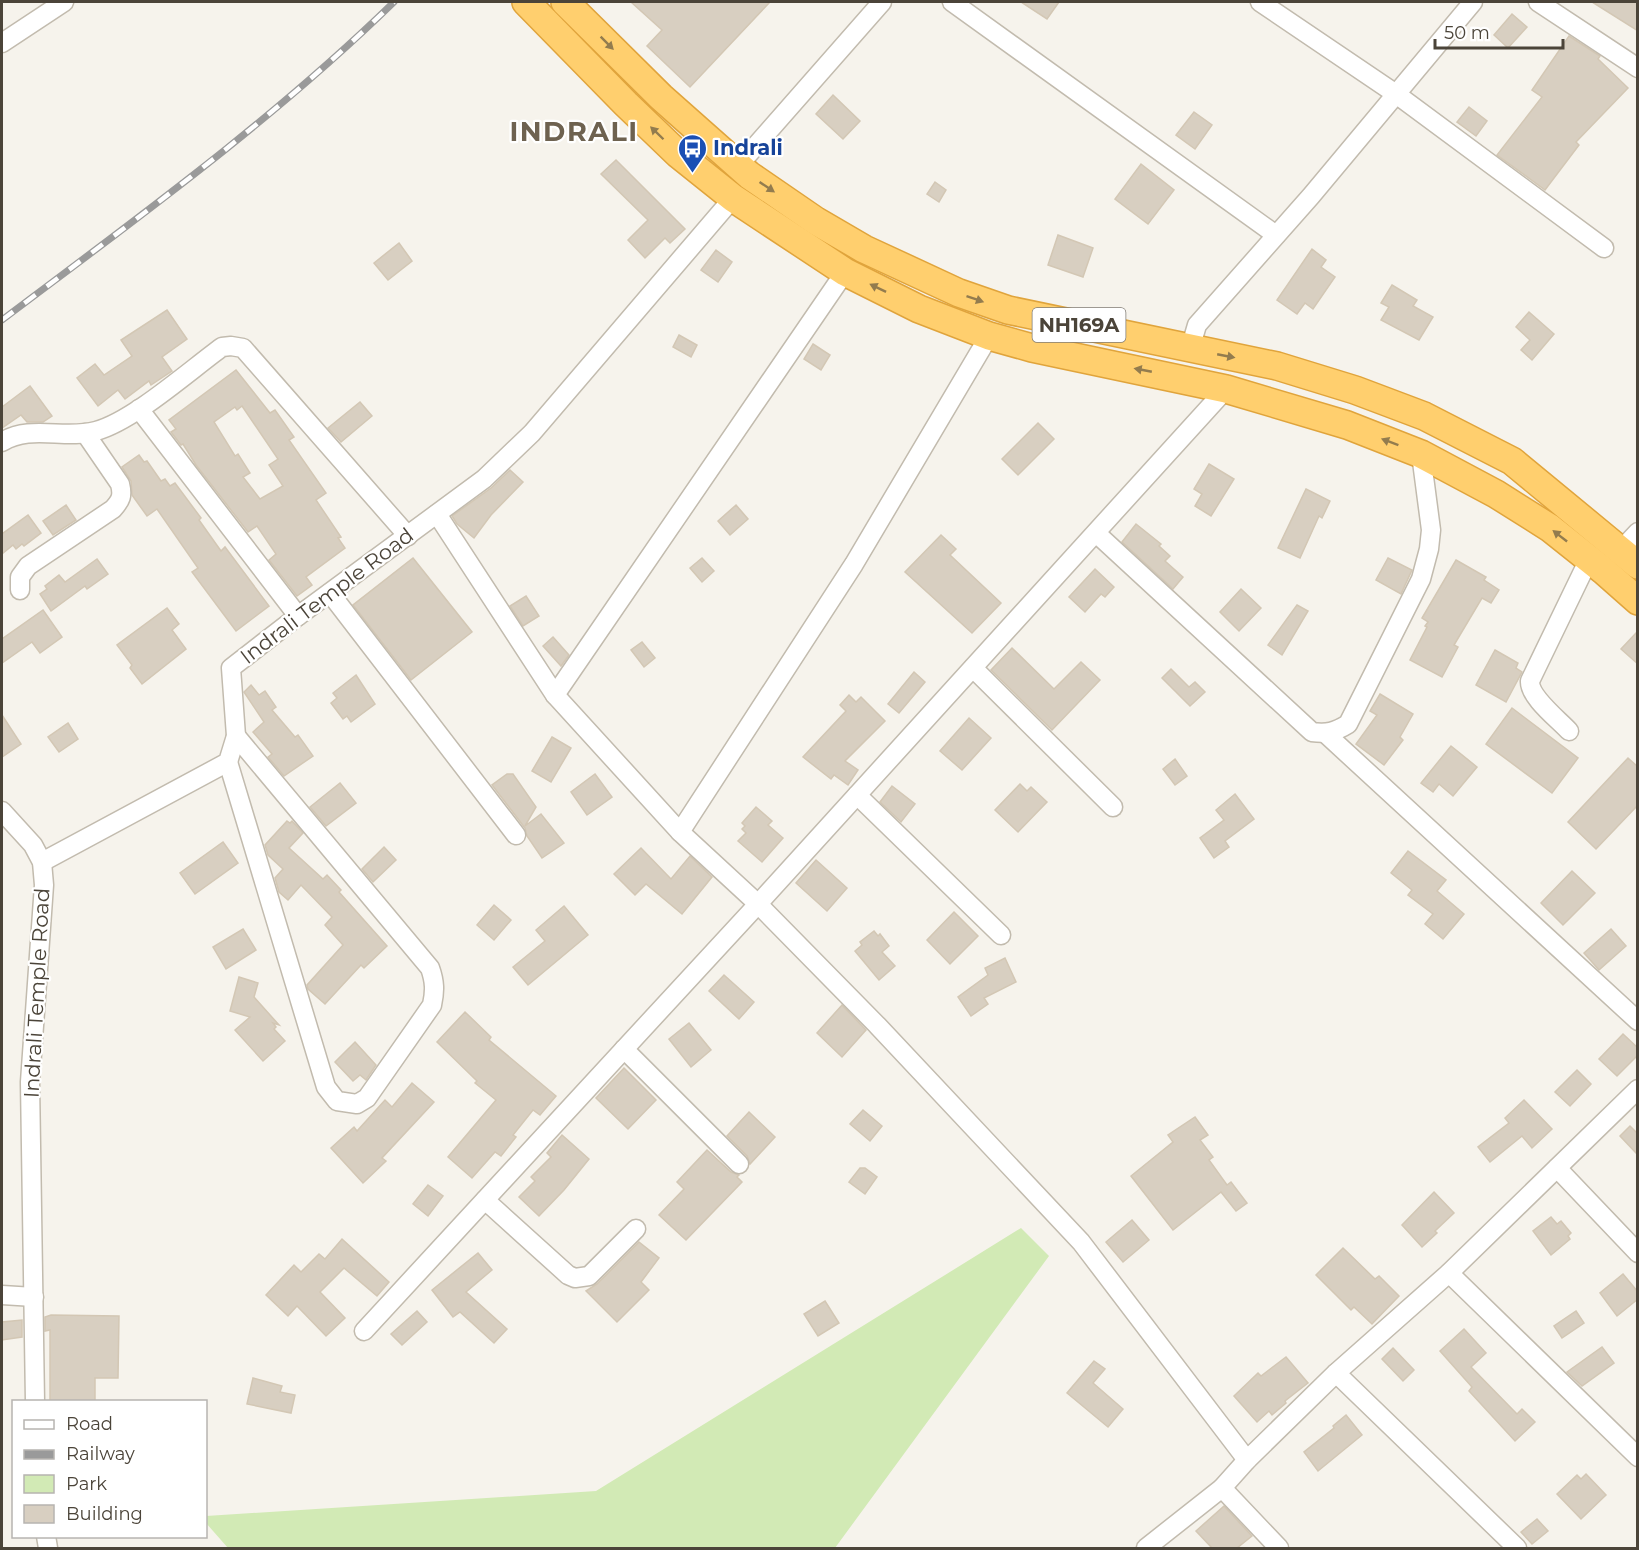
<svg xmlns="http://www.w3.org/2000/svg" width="1639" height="1550" font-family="Montserrat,sans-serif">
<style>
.green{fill:#d2eab5}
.building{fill:#d8cfc1;stroke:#d3c7b4;stroke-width:1.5;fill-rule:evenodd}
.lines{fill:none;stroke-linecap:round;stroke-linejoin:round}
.minor-casing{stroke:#c2bbae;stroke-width:21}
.highway-casing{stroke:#e0a43c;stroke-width:30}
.minor{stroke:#fff;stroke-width:18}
.highway{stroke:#ffcf6e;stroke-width:27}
.rail-casing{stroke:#9a9a9a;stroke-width:7}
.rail{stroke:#fff;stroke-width:4.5;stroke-dasharray:14;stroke-linecap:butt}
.oneway{fill:#937c4e}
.labels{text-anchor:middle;stroke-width:4.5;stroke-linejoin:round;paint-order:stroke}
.shield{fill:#fff;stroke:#817c74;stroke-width:1.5}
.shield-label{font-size:20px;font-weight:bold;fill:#4b4439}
.transit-label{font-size:21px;font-weight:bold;fill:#164399;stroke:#fff;text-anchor:start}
.street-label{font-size:21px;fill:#4b4439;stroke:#fff}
.district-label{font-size:27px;font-weight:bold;letter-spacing:1.5px;fill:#6e6250;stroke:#fff}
</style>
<rect width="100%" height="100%" fill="#f6f3ec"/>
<path class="green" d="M1021 1228 1049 1256 835 1548H228L206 1523V1516L596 1491Z"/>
<g class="building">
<path d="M631 2H770L690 87 647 46 662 30Z"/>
<path d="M1021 2H1059L1047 19Z"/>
<path d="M1592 2H1638V31Z"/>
<path d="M1512 14 1527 27 1508 48 1494 35Z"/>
<path d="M1569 36 1600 56 1598 59 1628 88 1576 142 1579 145 1545 190 1497 155 1542 97 1532 90Z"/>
<path d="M833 95 860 121 843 139 816 114Z"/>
<path d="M1469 107 1487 121 1476 136 1457 122Z"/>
<path d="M1194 112 1212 125 1195 149 1176 135Z"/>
<path d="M616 160 685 229 670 243 665 238 645 258 628 240 648 220 601 174Z"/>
<path d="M1141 164 1174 190 1148 224 1115 199Z"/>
<path d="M935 182 946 190 939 202 927 194Z"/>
<path d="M1058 235 1093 248 1083 277 1048 265Z"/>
<path d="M399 243 412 261 388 280 374 263Z"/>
<path d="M1312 249 1326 260 1321 267 1335 277 1313 309 1305 303 1297 314 1277 300Z"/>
<path d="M716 250 732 262 718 282 701 270Z"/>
<path d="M1392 285 1417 300 1413 306 1433 317 1419 340 1381 320 1389 307 1381 303Z"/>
<path d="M167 310 187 339 162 357 172 371 151 385 149 381 125 399 118 390 98 406 77 378 95 364 104 375 132 356 121 340Z"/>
<path d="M1529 312 1554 334 1532 360 1521 350 1530 340 1516 327Z"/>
<path d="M679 335 697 345 691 357 673 347Z"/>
<path d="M813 344 830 355 821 370 804 359Z"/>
<path d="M236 370 270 413 275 410 294 437 289 440 326 493 316 500 341 537 338 538 345 548 306 577 312 585 297 596 269 560 276 554 257 526 248 532 196 465 183 444 181 445 171 432 176 429 169 420ZM242 406 278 459 269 465 283 486 260 499 243 477 250 473 238 454 235 456 214 422 235 407 237 410Z"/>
<path d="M30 386 52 416 43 422H27L21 415 2 428V407Z"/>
<path d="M360 402 372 416 341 442 328 428Z"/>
<path d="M1038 423 1054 439 1018 475 1002 459Z"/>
<path d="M139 455 144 462 147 461 161 481 165 479 170 486 175 483 201 518 199 520 221 551 225 547 269 606 236 631 192 572 198 568 157 509 147 516 132 495 131 481 122 467Z"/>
<path d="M1209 464 1234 479 1211 516 1195 506 1202 494 1194 489Z"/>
<path d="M510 470 523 482 491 515 474 538 457 524 452 516 491 488Z"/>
<path d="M1306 489 1330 501 1322 518 1319 516 1300 558 1278 548Z"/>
<path d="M66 505 76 520 53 535 43 521Z"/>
<path d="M736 505 748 519 730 535 718 521Z"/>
<path d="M28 515 41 533 24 546 22 544 16 549 13 545 2 554V534Z"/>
<path d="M1136 524 1161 544 1159 546 1170 556 1165 561 1183 577 1173 589 1122 542Z"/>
<path d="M941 535 956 549 950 555 1001 603 972 633 905 572Z"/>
<path d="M413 558 472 632 411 680 353 605Z"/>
<path d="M702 558 714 571 702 582 690 568Z"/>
<path d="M1388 558 1412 570 1401 594 1376 580Z"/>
<path d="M97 559 108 574 87 589 85 586 51 611 40 594 47 589 45 586 59 575 65 582Z"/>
<path d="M1456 560 1486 577 1484 580 1499 590 1491 603 1482 598 1454 645 1458 647 1442 677 1410 660 1427 627 1425 626 1428 622 1422 618Z"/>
<path d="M1095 569 1114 587 1105 597 1101 594 1085 612 1069 597Z"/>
<path d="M1241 589 1261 608 1239 631 1220 612Z"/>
<path d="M526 596 539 616 523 626 510 606Z"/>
<path d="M1297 605 1308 611 1282 655 1268 645Z"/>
<path d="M167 608 179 624 172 630 186 649 142 684 130 668 132 665 117 645Z"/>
<path d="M43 610 62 637 40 653 32 642 2 663V639Z"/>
<path d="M1638 631V664L1621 649Z"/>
<path d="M553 637 569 655 561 666 543 646Z"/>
<path d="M642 642 655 658 644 667 631 650Z"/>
<path d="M1012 648 1054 689 1081 662 1100 680 1052 730 991 670Z"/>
<path d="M1495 650 1518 663 1516 668 1522 672 1506 702 1476 685Z"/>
<path d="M1171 669 1189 687 1195 682 1205 692 1190 706 1162 678Z"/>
<path d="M914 672 925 682 899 713 888 704Z"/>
<path d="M356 675 375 704 351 722 347 716 343 719 331 703 337 698 333 693Z"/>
<path d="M251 685 259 695 265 691 276 707 272 710 295 737 298 735 313 756 284 776 268 757 272 754 253 732 264 722 244 692Z"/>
<path d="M1380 694 1413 714 1400 737 1403 740 1384 765 1356 744 1377 715 1370 711Z"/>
<path d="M849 695 856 702 861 697 885 721 845 761 858 770 848 785 834 775 831 779 803 757 846 711 840 705Z"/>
<path d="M1512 708 1578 758 1552 793 1486 744Z"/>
<path d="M2 715 21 744 2 757Z"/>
<path d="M969 718 991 738 962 770 940 751Z"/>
<path d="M68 723 78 739 59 752 48 737Z"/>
<path d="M552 737 571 748 551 782 532 771Z"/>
<path d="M1451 746 1477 767 1453 796 1439 784 1433 792 1421 783Z"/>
<path d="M1628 758 1638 767V805L1596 849 1568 822Z"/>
<path d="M1175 759 1187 776 1175 785 1163 769Z"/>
<path d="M507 774H513L536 807 525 826 541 814 564 843 542 858 527 836 525 828 492 785Z"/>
<path d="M595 774 612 797 587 815 571 792Z"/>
<path d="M340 783 356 803 326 826 310 807Z"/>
<path d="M1020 784 1027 791 1031 787 1047 802 1018 832 995 810Z"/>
<path d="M892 786 915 804 901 822 880 802Z"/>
<path d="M1235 794 1254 819 1225 841 1229 847 1214 858 1200 838 1224 820 1216 810Z"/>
<path d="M756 807 772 821 768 825 783 838 762 862 738 841 746 833 742 829 745 826 742 823Z"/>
<path d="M287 821 290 823 292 821 303 833 289 848 323 879 327 875 341 890 339 892 387 946 364 968 361 965 325 1004 308 989 307 985 343 945 325 925 332 917 301 885 288 900 279 892 275 878 283 869 268 855 265 845Z"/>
<path d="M223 842 238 863 195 894 180 873Z"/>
<path d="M384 847 396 860 373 882 362 869Z"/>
<path d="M641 848 671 879 690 856 712 877 682 914 646 884 635 895 614 874Z"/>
<path d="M1408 851 1446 880 1437 891 1464 914 1443 939 1425 924 1433 914 1408 895 1412 890 1391 873Z"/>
<path d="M816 860 847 888 827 911 796 883Z"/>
<path d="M1572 871 1595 893 1563 925 1541 903Z"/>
<path d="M494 905 511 920 494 940 477 925Z"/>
<path d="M564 906 588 935 528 985 513 967 545 941 536 930Z"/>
<path d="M954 912 978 936 950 964 927 940Z"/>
<path d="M243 929 256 950 226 969 213 947Z"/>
<path d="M1611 929 1626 946 1599 970 1584 953Z"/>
<path d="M874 931 878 936 880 934 889 946 882 952 895 966 879 980 855 951 862 945 860 942Z"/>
<path d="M1005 958 1016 982 984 998 988 1004 971 1016 958 997 988 975 985 968Z"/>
<path d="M724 975 754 1002 739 1019 709 991Z"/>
<path d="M239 977 258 983 254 997 279 1025 273 1023 276 1027 274 1029 285 1041 263 1061 235 1030 250 1017 230 1011Z"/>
<path d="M842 1005 866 1030 842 1057 817 1033Z"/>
<path d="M465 1012 491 1037 489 1040 556 1096 540 1115 533 1110 513 1135 516 1137 501 1156 495 1152 472 1178 448 1157 496 1100 475 1083 477 1081 437 1042Z"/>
<path d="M689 1023 711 1050 691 1067 669 1039Z"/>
<path d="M1623 1034 1638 1048V1055L1617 1076 1599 1059Z"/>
<path d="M355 1042 376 1065 366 1080 360 1075 353 1081 335 1062Z"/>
<path d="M624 1068 656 1100 628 1129 596 1098Z"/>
<path d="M1577 1070 1591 1084 1570 1106 1555 1092Z"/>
<path d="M412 1083 434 1102 382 1158 386 1161 363 1183 331 1148 354 1127 357 1131 385 1100 392 1107Z"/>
<path d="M1524 1100 1552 1129 1532 1148 1522 1136 1490 1162 1478 1147 1509 1123 1505 1118Z"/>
<path d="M863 1110 882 1126 870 1141 850 1124Z"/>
<path d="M749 1112 775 1137 750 1164 747 1156 727 1136Z"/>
<path d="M1195 1117 1208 1135 1200 1140 1213 1157 1209 1160 1227 1185 1231 1182 1247 1203 1236 1211 1221 1192 1173 1230 1131 1176 1173 1142 1168 1135Z"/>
<path d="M1630 1126 1638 1134V1155L1620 1136Z"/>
<path d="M562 1135 589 1159 564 1190 539 1216 519 1197 535 1181 531 1177 551 1157 547 1153Z"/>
<path d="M707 1150 731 1172 739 1175 737 1177 742 1182 686 1240 659 1215 684 1189 677 1182Z"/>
<path d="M860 1168H865L877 1177 865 1194 849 1182Z"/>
<path d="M428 1185 443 1196 428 1216 413 1204Z"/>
<path d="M1434 1192 1454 1213 1435 1231 1437 1233 1422 1247 1402 1225Z"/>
<path d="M1551 1217 1557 1224 1561 1221 1571 1233 1568 1236 1570 1239 1551 1255 1533 1231Z"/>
<path d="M1132 1220 1149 1240 1123 1262 1106 1242Z"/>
<path d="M342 1239 389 1282 377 1296 344 1268 320 1292 345 1318 326 1336 297 1306 288 1316 266 1295 294 1265 301 1272 319 1254 325 1259Z"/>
<path d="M639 1242 659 1258 641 1282 649 1290 617 1322 586 1291 597 1284Z"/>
<path d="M1343 1248 1375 1279 1379 1276 1399 1296 1372 1324 1354 1307 1351 1310 1316 1275Z"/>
<path d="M478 1253 492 1270 466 1292 507 1329 494 1343 460 1312 453 1317 432 1290Z"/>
<path d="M1623 1274 1638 1292V1299L1617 1316 1600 1293Z"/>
<path d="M825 1301 839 1323 818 1336 804 1314Z"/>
<path d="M417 1311 427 1322 402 1345 391 1334Z"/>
<path d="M1576 1311 1584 1323 1562 1338 1554 1326Z"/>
<path d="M51 1315 119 1316 118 1378H95V1401H50V1330L45 1331V1317Z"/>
<path d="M22 1320V1337L2 1340V1322Z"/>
<path d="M1464 1329 1486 1353 1471 1367 1517 1414 1522 1409 1535 1422 1515 1441 1469 1391 1472 1387 1440 1351Z"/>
<path d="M1602 1347 1614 1363 1582 1386 1567 1372Z"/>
<path d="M1393 1348 1414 1370 1403 1381 1382 1359Z"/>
<path d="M1286 1357 1308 1383 1285 1401 1286 1403 1272 1415 1269 1411 1257 1422 1234 1396 1258 1373 1261 1376Z"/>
<path d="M1094 1361 1105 1369 1093 1383 1123 1409 1108 1427 1067 1393Z"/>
<path d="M253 1378 282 1386 280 1392 295 1395 291 1413 247 1404Z"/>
<path d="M1346 1415 1362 1435 1318 1471 1304 1452 1334 1428 1333 1426Z"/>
<path d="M1586 1474 1606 1495 1581 1519 1557 1494 1577 1475 1581 1479Z"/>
<path d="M1224 1506 1252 1536 1237 1548H1212L1196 1531Z"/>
<path d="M1537 1519 1548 1531 1532 1544 1521 1532Z"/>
</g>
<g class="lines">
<defs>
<g id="minor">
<path d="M952 2 1276 235"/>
<path d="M1260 2 1396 94 1604 248"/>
<path d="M1538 2 1638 68"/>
<path d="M2 43 64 2"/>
<path d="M738 166 882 2"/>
<path d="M1190 349 1197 325 1311 196 1473 2"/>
<path d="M139 409 298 616"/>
<path d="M2 442C30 424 65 440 96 431 133 421 189 371 222 347L231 346 243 348 408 536"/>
<path d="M437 514 555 695 680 832 758 904 877 1025 1081 1242 1247 1460"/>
<path d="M1096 533 1312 732C1327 734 1335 732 1348 724L1421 579 1429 549 1431 530 1421 454"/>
<path d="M1621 550 1638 532"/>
<path d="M20 590V577L28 566 113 509C121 500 123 496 120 484L85 433"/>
<path d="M330 593 516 835"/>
<path d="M973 668 1113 807"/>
<path d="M555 695 845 272"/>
<path d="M1569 731C1558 719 1529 697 1530 681L1589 559"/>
<path d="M1326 734 1638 1021"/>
<path d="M228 762 326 1087 337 1101 357 1104 367 1098 432 1005C435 991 435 982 430 968L236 736"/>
<path d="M857 795 1001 935"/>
<path d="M2 811 33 845 42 862 44 885 30 1082 35 1402"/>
<path d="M680 832 854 564 989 336"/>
<path d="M42 862 228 762 236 736 231 668 298 616 484 479 532 433 733 198"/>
<path d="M624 1049 739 1164"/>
<path d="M1557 1168 1638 1253"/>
<path d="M485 1200 568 1275 575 1278 589 1276 636 1229"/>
<path d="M1449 1273 1638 1457"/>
<path d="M2 1295 34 1297"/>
<path d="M364 1331 758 904 1226 389"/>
<path d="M1336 1373 1517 1548"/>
<path d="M1222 1488 1279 1548"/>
<path d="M46 1536 48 1548"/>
<path d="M1146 1548 1222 1488 1247 1460 1336 1373 1449 1273 1638 1089"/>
</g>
<g id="highway">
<path d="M526 2 626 104 678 154 733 198 845 272 919 309 989 336 1032 348 1226 389 1347 425 1421 454 1496 494 1550 528 1604 571 1638 601"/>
<path d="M565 2 661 97 749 175 816 221 864 249 959 293 1008 310 1277 366 1355 390 1424 416 1512 461 1638 565"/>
</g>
</defs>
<use href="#minor" class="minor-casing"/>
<use href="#highway" class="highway-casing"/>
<use href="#minor" class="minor"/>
<use href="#highway" class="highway"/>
<defs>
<path id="rail" d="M2 320C136 219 273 120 394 2"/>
</defs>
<use href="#rail" class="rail-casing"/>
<use href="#rail" class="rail"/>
</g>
<defs><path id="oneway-solid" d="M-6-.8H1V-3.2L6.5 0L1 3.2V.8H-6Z" transform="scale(1.5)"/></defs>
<g class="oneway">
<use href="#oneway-solid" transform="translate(607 43) rotate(45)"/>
<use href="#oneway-solid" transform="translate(657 133) rotate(-136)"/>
<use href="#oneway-solid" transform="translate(767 187) rotate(34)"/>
<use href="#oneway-solid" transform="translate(878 288) rotate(-154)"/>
<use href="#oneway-solid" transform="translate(975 299) rotate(19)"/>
<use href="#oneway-solid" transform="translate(1226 356) rotate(11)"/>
<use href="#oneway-solid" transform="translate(1143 370) rotate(-169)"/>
<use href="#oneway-solid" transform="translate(1390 442) rotate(-159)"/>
<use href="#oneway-solid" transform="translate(1560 536) rotate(-142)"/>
</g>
<defs>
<symbol id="bus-pin" viewBox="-11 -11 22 30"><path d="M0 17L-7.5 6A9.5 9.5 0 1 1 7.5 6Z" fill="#1a4fb4" stroke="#fff"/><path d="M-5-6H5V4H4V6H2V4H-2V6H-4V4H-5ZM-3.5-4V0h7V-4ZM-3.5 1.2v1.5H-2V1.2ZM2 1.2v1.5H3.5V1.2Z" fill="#fff"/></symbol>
</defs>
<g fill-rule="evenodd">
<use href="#bus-pin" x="676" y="132" width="33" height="45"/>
</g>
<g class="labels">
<rect class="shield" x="1032.5" y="308" width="93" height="34" rx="4.5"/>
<g class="shield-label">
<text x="1079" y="332">NH169A</text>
</g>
<g class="transit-label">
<text x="713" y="155">Indrali</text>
</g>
<g class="street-label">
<text transform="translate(327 596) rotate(-37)" y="7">Indrali Temple Road</text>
<text transform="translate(37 993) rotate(-87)" y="7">Indrali Temple Road</text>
</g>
<g class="district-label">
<text x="574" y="141">INDRALI</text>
</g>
</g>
<rect width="1639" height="1550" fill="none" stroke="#4b4439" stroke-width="6"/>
<rect x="12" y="1400" width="195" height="138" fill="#ffffff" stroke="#b7b4b0" stroke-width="1.5"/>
<rect x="24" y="1420" width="30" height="9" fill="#ffffff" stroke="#b7b4b0" stroke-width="1.5"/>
<text x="66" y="1430" font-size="18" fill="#4b4439">Road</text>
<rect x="24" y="1450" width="30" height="9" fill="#9a9a9a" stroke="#b7b4b0" stroke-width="1.5"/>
<text x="66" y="1460" font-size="18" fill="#4b4439">Railway</text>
<rect x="24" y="1475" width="30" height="18" fill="#d2eab5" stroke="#b7b4b0" stroke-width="1.5"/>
<text x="66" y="1490" font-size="18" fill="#4b4439">Park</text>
<rect x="24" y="1505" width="30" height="18" fill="#d8cfc1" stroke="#b7b4b0" stroke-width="1.5"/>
<text x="66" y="1520" font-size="18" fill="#4b4439">Building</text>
<path d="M1435 39v9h128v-9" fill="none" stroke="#4b4439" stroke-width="3"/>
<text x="1444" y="39" font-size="18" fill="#4b4439" stroke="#ffffff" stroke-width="4.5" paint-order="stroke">50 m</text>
</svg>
